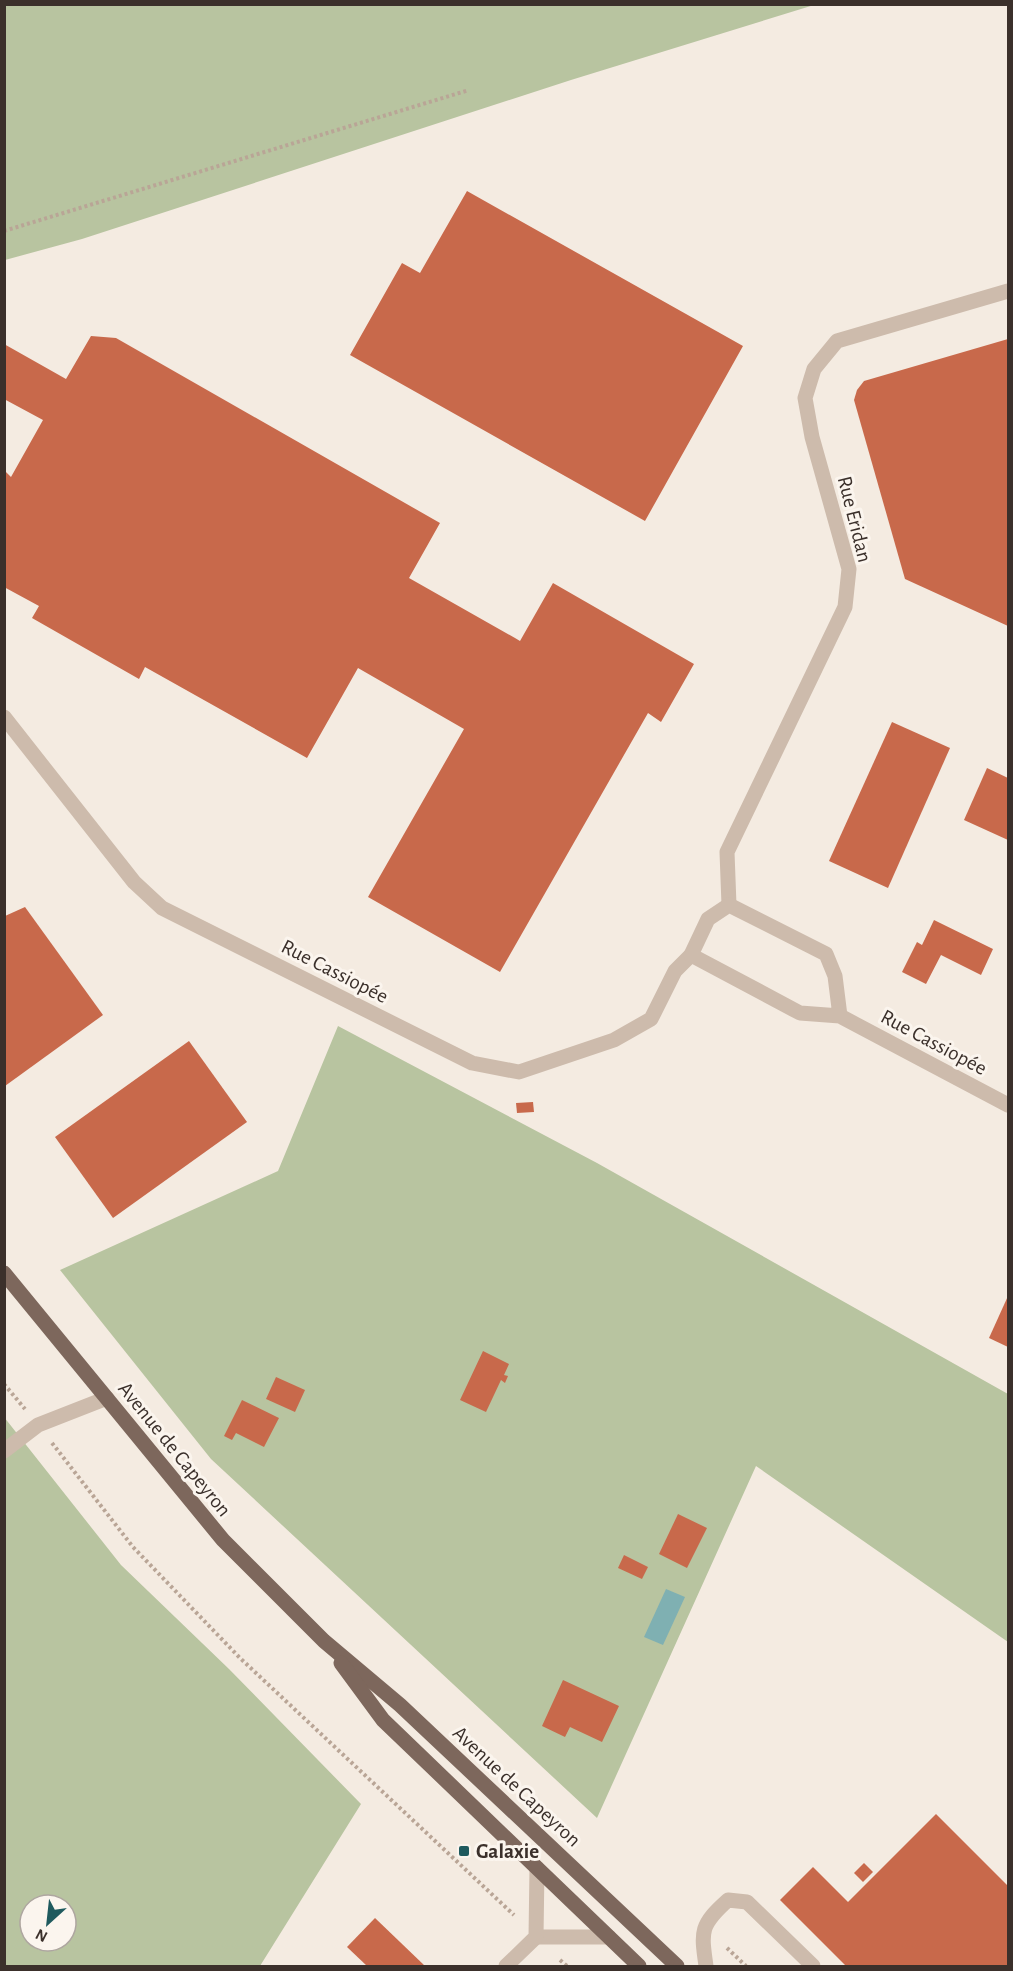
<svg xmlns="http://www.w3.org/2000/svg" width="1013" height="1971" font-family="'Alegreya Sans',sans-serif">
<style>
.green{fill:#b8c4a0;fill-rule:evenodd}
.water{fill:#7fb0b2}
.building{fill:#c8694b}
.lines{fill:none;stroke-linecap:round;stroke-linejoin:round}
.path{stroke:#b9a596;stroke-width:4;stroke-dasharray:3 3;stroke-linecap:butt}
.minor{stroke:#cdbbac;stroke-width:15}
.major{stroke:#7d675c;stroke-width:15}
.poi-dot{fill:#1f5a5e;stroke:#fbf5ee;stroke-width:2}
.labels{text-anchor:middle;stroke-width:6;stroke-linejoin:round;paint-order:stroke}
.street-label{font-size:21px;fill:#3b302b;stroke:#fbf5ee}
.poi-label{font-size:21px;font-weight:bold;fill:#3b302b;stroke:#fbf5ee;text-anchor:start}
</style>
<rect width="100%" height="100%" fill="#f4ebe1"/>
<g class="green">
<path d="M5 4H813L814 5 571 80 82 239 5 260Z"/>
<path d="M338 1026 597 1163 1008 1394V1642L756 1466 597 1818 211 1459 60 1270 278 1171Z"/>
<path d="M4 1417 121 1565 229 1669 361 1804 260 1966H5ZM30 1905H66V1941H30Z"/>
</g>
<path class="water" d="M666 1589 685 1597 663 1645 644 1637Z"/>
<g class="building">
<path d="M467 191 743 346 645 521 350 355 402 263 420 273Z"/>
<path d="M91 336 116 338 440 523 409 578 515 638 520 641 553 583 694 664 661 722 648 713 500 972 368 897 464 729 358 668 307 758 145 667 139 679 32 618 39 606 4 587V470L11 477 43 420 4 399V344L66 379Z"/>
<path d="M1008 339V626L905 579 854 400 857 390 864 381Z"/>
<path d="M892 722 950 748 888 888 829 861Z"/>
<path d="M987 768 1008 778V840L964 820Z"/>
<path d="M25 907 103 1015 5 1086V916Z"/>
<path d="M934 920 993 949 981 975 941 955 926 984 902 972 917 942 922 945Z"/>
<path d="M189 1041 247 1122 113 1218 55 1137Z"/>
<path d="M533 1102 534 1112 517 1113 516 1103Z"/>
<path d="M1008 1296V1347L989 1338Z"/>
<path d="M483 1351 509 1364 504 1375 508 1376 505 1383 501 1380 486 1412 460 1400Z"/>
<path d="M276 1377 305 1390 295 1412 266 1399Z"/>
<path d="M242 1400 279 1418 264 1447 236 1433 232 1440 224 1436Z"/>
<path d="M678 1514 707 1528 687 1568 659 1554Z"/>
<path d="M624 1555 648 1567 642 1579 618 1568Z"/>
<path d="M563 1680 619 1706 602 1742 570 1727 565 1737 542 1726Z"/>
<path d="M936 1814 1008 1886V1966H846L780 1900 813 1867 848 1902Z"/>
<path d="M864 1863 873 1872 863 1882 854 1873Z"/>
<path d="M375 1918 425 1966H367L347 1947Z"/>
</g>
<g class="lines">
<g class="path">
<path d="M4 231 469 90"/>
<path d="M4 1384 25 1409"/>
<path d="M52 1443 133 1547 240 1658 514 1915"/>
<path d="M727 1948 746 1966"/>
<path d="M560 1960 567 1966"/>
</g>
<g class="minor">
<path d="M4 717 134 882 162 908 472 1063 519 1072 614 1040 651 1019 675 971 691 955"/>
<path d="M729 905 727 852 845 607 849 569 812 437 805 398 814 369 837 341 1008 291"/>
<path d="M840 1016 835 976 826 954 729 905 708 919 691 955 800 1013 840 1016 1008 1105"/>
<path d="M4 1451 38 1425 107 1398"/>
<path d="M536 1937H609"/>
<path d="M506 1966 536 1937 537 1868"/>
<path d="M706 1966C701 1931 700 1925 728 1900L747 1902 813 1966"/>
</g>
<g class="major">
<path d="M4 1273 223 1540 324 1641 400 1705 677 1966"/>
<path d="M341 1663 383 1720 639 1966"/>
</g>
</g>
<rect class="poi-dot" x="458" y="1845" width="12" height="12" rx="3"/>
<g class="labels">
<g class="street-label">
<text transform="translate(855 519) rotate(76)" y="7">Rue Eridan</text>
<text transform="translate(335 971) rotate(27)" y="7">Rue Cassiopée</text>
<text transform="translate(934 1042) rotate(28)" y="7">Rue Cassiopée</text>
<text transform="translate(175 1449) rotate(51)" y="7">Avenue de Capeyron</text>
<text transform="translate(517 1786) rotate(43)" y="7">Avenue de Capeyron</text>
</g>
<g class="poi-label">
<text x="476" y="1858">Galaxie</text>
</g>
</g>
<rect width="1013" height="1971" fill="none" stroke="#3b302b" stroke-width="12"/>
<g transform="translate(48 1923) rotate(207)"><circle r="28" fill="#fbf5ee" stroke="#aea6a0" stroke-width="1.5"/>
<path d="M0-4.5L10 22L0 15L-10 22Z" fill="#1f5a5e"/>
<text y="-9" font-size="16" font-weight="bold" text-anchor="middle" fill="#3b302b">N</text>
</g>
</svg>
